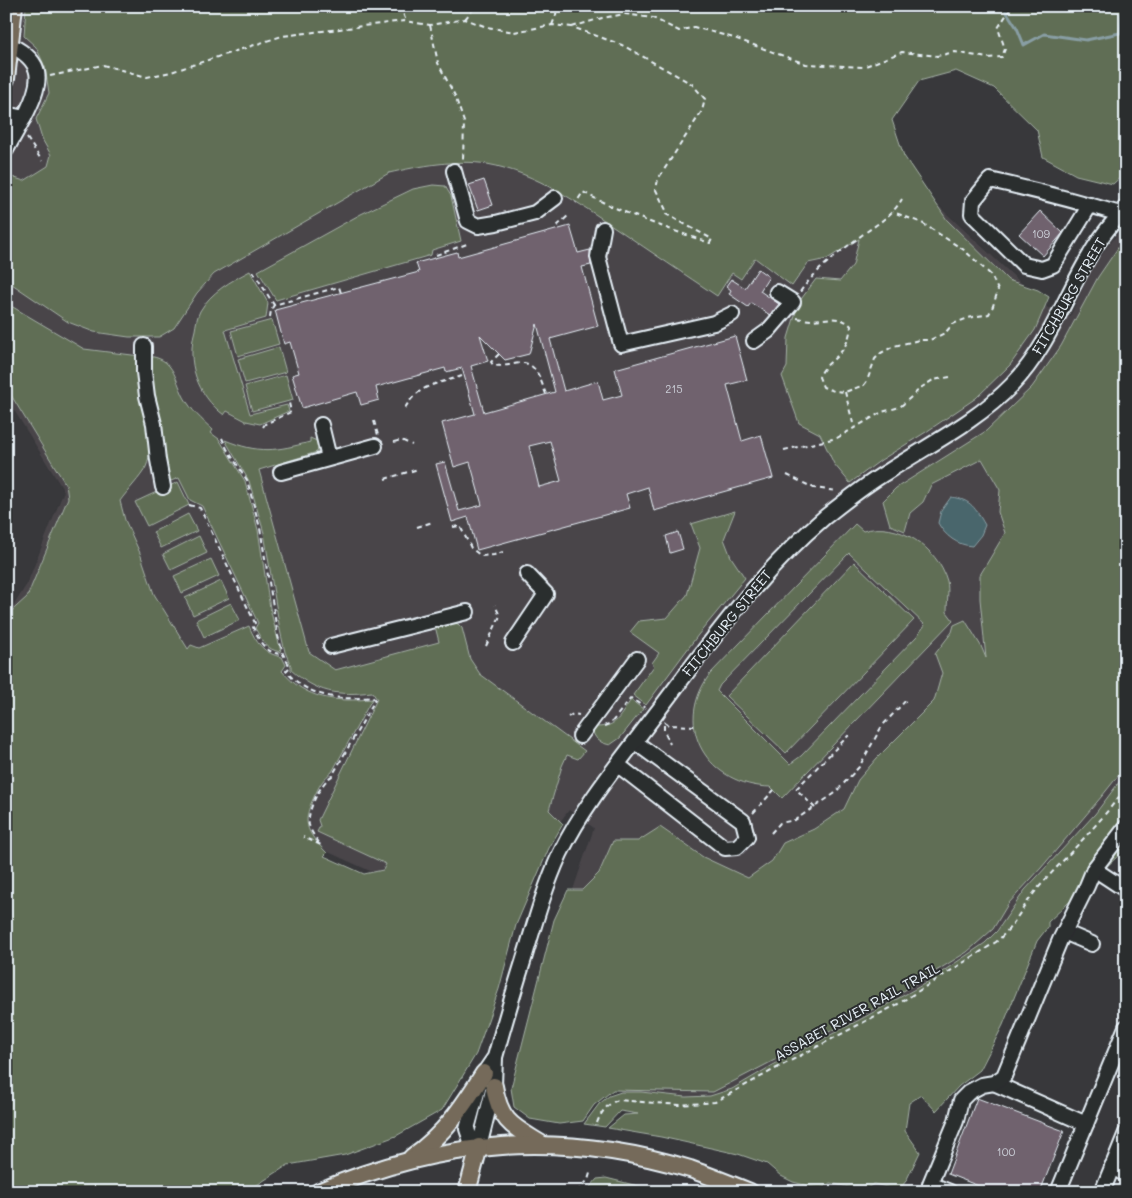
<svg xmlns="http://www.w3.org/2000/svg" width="1132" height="1198" font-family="Mali,sans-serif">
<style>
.built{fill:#49454a}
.green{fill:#616e55;stroke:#a4b0a6;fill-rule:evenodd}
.water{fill:#48666c;stroke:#889ea4}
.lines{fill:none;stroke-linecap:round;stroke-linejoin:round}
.stream{stroke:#889ea4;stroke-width:3}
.building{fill:#70626e;stroke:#e8f1f8;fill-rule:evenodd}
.minor-casing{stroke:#e8f1f8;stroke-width:18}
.major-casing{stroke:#e8f1f8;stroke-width:20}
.path{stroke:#e8f1f8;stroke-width:2;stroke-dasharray:5 4;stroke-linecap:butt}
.minor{stroke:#2a2d2e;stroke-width:14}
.major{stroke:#746a5a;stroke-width:16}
.labels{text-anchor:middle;stroke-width:4;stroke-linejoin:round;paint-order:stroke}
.number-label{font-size:11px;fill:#cacdd6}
.street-label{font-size:14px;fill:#e8f1f8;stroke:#2a2d2e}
</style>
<rect width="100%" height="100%" fill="#38383b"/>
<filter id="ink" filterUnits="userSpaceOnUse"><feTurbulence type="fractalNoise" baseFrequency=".02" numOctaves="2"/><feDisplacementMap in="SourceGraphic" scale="10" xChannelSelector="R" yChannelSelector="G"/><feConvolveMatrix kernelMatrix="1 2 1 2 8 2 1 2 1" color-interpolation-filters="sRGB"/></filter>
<g filter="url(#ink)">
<path class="built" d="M14 6H596L750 31 1048 308 1070 317 1092 267 1126 223V773L1095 814 1033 881 1005 921 985 943 924 984 896 1001 773 1065 732 1089 710 1096 686 1097 641 1092H621L526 1028 594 828 569 810 533 857 487 924 315 846 6 618 27 584 64 491 6 397V79Z"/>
<g class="green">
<path d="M26 6H1126V172L1113 184 1076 175 1043 157 1037 130 994 88 956 71 919 81 892 120 904 156 947 220 1008 280 1038 290 1049 297 1035 330 1010 365 976 398 926 432 881 460 850 483 834 464 820 434 799 423 782 376 787 367 788 338 799 302 816 279 840 281 853 265 859 239 827 259 808 263 792 286 755 258 741 279 732 273 717 296C684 274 651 252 619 230 578 203 537 173 487 164 457 159 419 166 389 173L214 274 197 293 174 328 159 337H129L94 332 68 322 6 280V175L24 181 48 166 51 155 42 139 36 119 49 93 45 67 36 47 24 36Z"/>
<path d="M433 185 445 186 451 196 461 241 432 250 431 255 276 300 258 271 361 214 413 189Z"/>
<path d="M1126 236V766L1102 796 1041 868 1008 904 993 929 967 952 879 1006 713 1092 613 1090 594 1105 583 1121 559 1124 530 1119 514 1107 511 1088 554 920 568 890H582L599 873 613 841H638L660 827 703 857 748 878 772 861 783 843 814 829 844 809 858 780 877 758 934 701 942 673 935 654 952 632 954 625 965 620 981 646 986 658 980 599V575L1005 533 998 512 1000 490 982 459 931 485 923 502 910 513 905 531 890 525 883 501 896 488 986 431 1032 387 1061 346 1098 277Z"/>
<path d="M250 271 268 303 266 318 225 330 250 414 287 405 289 411 260 424 246 421 227 411 224 415C197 395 186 362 195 330 196 324 197 317 200 311 211 292 231 281 250 271Z"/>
<path d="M6 303 84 349 140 356C143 380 156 446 146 467 141 477 127 491 120 501L125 520 140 553 154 594 188 649 191 645 199 648 249 626C256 643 264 654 282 657L286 665 282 671C306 700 336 702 372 699L332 772C324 778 320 784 316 793 301 822 305 831 327 853L324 856 364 874 383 870 386 864 317 832 320 826 318 820 377 699 372 692C338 696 317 693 291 670V666L285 652 280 630 264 533 249 481 225 440C259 454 276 451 310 442V438L317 441 319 446 317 452 259 470 309 652 335 670 439 642 435 626 451 622 458 624 462 628 470 659 480 674 585 751 578 759 567 755 562 766 549 810 563 824 549 848 516 925 499 989 476 1054 442 1110 396 1136 345 1155 288 1165 246 1192H6V616L27 597 68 498 66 485 6 387Z"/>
<path d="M272 320 279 344 238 356 231 331Z"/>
<path d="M279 347 286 372 245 383 238 359Z"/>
<path d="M147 356C174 358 174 377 184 397 191 410 202 420 213 430L211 433 219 439 245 481 258 530 270 608 281 652C266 650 262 640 255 628L258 623 202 506 190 500 179 478 168 482Z"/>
<path d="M286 375 293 400 252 411 245 386Z"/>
<path d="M178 482 189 505 147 526 135 502Z"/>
<path d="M735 511 724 539 731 557 745 578 698 635 646 705 633 695 654 666 652 663 659 653 630 632 639 621 667 618 687 595 700 548 691 524Z"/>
<path d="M188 514 197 531 161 548 153 532Z"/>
<path d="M855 524 863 531C898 520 938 548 947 581 949 590 947 602 947 612L953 620 782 798 771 787C708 786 671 727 710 674ZM849 553 925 625 917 636 801 756 790 764 717 691 720 685Z"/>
<path d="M199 536 207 553 171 570 163 554Z"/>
<path d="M211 559 219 576 182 593 174 576Z"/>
<path d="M854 562 914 620 786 753 726 696Z"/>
<path d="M221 581 229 598 193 615 185 598Z"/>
<path d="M231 603 240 620 204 637 196 620Z"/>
<path d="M631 700 643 709 620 738 610 745C602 743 596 741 593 732L596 727C618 727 619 716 631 700Z"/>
<path d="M1126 773V847L1119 855 1048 922V927L1037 941 1003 1025 980 1070 959 1086 936 1111 921 1095 909 1103 905 1131 920 1152 906 1181 899 1190 874 1184 863 1190 830 1183 820 1189 793 1182 781 1176 767 1164 738 1154 661 1137 608 1128 624 1115 638 1114 620 1111 605 1127 584 1124 599 1104 609 1096 621 1092H641L686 1097 710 1096 732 1089 773 1065 863 1018 924 984 985 943 997 931 1025 890 1095 814Z"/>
<path d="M606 1178 662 1192H586L597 1179Z"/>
</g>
<path class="water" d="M951 497C972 500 975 508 985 525L981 535 972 546C957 545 945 536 938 523L941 511Z"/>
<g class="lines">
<path class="stream" d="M995 6 1004 8 1017 28 1024 45 1044 34 1086 40 1120 33 1122 13 1123 12"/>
</g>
<g class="building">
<path d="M484 180 493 205 478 210 469 185Z"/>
<path d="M1040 211 1063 233 1043 256 1019 234Z"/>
<path d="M570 226 578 253 590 250 591 265 582 267 598 326 550 339 564 391 598 381 603 400 622 395 615 369 735 336 747 380 727 385 742 441 761 435 773 478 654 511 648 487 626 494 630 508 477 550 468 517 452 522 436 464 445 462 459 511 482 505 470 462 454 467 442 423 475 414 462 368 446 372 445 368 376 387 379 400 361 405 357 392 302 408 292 375 299 373 290 342 284 344 275 310 419 272 416 263 457 252 458 257ZM537 324 555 392 484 412 471 366 488 361 480 335 505 360 529 354ZM550 441 561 481 539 487 529 446Z"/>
<path d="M758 269 769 277 760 291 779 304 770 315 751 303 748 307 729 294 731 290 726 286 731 279 745 288Z"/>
<path d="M678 532 683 549 670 553 666 536Z"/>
<path d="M977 1098 1064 1131 1040 1192H994L948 1174Z"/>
</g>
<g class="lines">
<defs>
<g id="minor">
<path d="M6 114 24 118"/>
<path d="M6 150C13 137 20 125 27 112 42 81 45 62 10 45"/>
<path d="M454 171 468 221 478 226 496 223 535 213 555 198"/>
<path d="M1090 205 1053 265 1042 269 1024 265 972 214 973 201 990 180C1034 190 1077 201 1120 214"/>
<path d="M603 229 598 257 621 344 714 323 732 314"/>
<path d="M754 341 768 331 793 302 777 292"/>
<path d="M144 346V372L147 396 154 424 158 460 163 487"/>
<path d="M321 425 329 458"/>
<path d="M281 472 375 446"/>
<path d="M513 643 546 594 527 574"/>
<path d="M331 646 467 612"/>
<path d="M580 736 637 659"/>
<path d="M618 765 725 848 737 847 747 837 743 821 635 742"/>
<path d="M1094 869 1126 890"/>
<path d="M1064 932 1092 944"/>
<path d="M495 1057 494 1086 479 1147 471 1141 467 1129 480 1082 484 1073 495 1057C504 1025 513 994 523 962 534 926 544 889 560 854 584 804 622 759 655 715 709 644 757 575 825 517 845 501 865 485 887 472 930 444 976 422 1012 385 1048 348 1064 298 1090 255 1100 237 1113 222 1126 207"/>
<path d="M994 1083 1086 1124"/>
<path d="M1112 1166 1126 1175"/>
<path d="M950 1192 930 1184 956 1121 961 1100 969 1092 982 1085 994 1083 1004 1076 1060 940 1087 886 1094 869 1126 827"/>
<path d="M1058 1192 1126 1027"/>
<path d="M1102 1192 1126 1133"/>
</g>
<g id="major">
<path d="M6 79 14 6"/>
<path d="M494 1086C500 1123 514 1127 543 1145"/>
<path d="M412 1157C445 1134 463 1106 484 1073"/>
<path d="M318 1192C441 1139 562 1130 690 1169 710 1176 730 1184 750 1192"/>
<path d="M467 1192 479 1147"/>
</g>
</defs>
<use href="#minor" class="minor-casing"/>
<use href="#major" class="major-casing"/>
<g class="path">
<path d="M400 6 406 21"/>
<path d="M465 19 476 6"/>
<path d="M430 25 438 63 455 96 464 122 463 161"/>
<path d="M552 25 556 15 557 6"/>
<path d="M572 27 602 18 625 14 653 18 679 31 694 27 734 38 806 64 863 67 902 52 937 56 955 52 987 58 1002 57 1005 49 998 28 1012 6"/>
<path d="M50 76 103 65 147 77 171 72 282 36 404 21 430 25 465 19 487 27 514 32 552 25 572 27 622 45 692 84 705 99 702 111 658 179 656 190 667 212 666 214 712 239 710 243C666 228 623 214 583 192L576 203"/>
<path d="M27 138 42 161"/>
<path d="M557 226 569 215"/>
<path d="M436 255 467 244"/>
<path d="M253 271 274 305 339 287 341 293"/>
<path d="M800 292C816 269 840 252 862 235 877 224 892 216 902 199"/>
<path d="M270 317 271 310 274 305"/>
<path d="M797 318C802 319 808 320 813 320 827 319 841 315 851 326 850 334 848 342 843 349 836 360 826 362 819 377L823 387 834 391 845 392 864 385 867 381 875 359 881 353 894 346 919 340H930L945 333 953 324 968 318 989 314 993 306 998 290 991 275 964 250 922 223 893 212"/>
<path d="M499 354 491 362 493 365C503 367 511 364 521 363 537 362 541 382 546 394"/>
<path d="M845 392 854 427"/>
<path d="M405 408C419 384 438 384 462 376"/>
<path d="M374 421 378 435"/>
<path d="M263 427 265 424 291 412 289 403"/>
<path d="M222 438 227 449 247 480 260 528 278 636 283 654 290 667 286 671C307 697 340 701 372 697L375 700 332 776C321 782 306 812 309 825 311 832 316 839 321 845L303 837"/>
<path d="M394 442 401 440 412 445"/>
<path d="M784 450 837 438 882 412 900 407 922 387 933 380 950 377"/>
<path d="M787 475 814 488 837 491"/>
<path d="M385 479 418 469"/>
<path d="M189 505 200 508 255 623 252 625C259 640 264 654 283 654"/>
<path d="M417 527 433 522"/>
<path d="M453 527 460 526 471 548 481 556 494 555 503 552"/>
<path d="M486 646 500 616 495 605"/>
<path d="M568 717 573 714 579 715"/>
<path d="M664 722 668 725 694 726"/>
<path d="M664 725V731L670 744"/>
<path d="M604 726 611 723 631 698 645 708"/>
<path d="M815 808 796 789 849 735"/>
<path d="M753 813 774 790"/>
<path d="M771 833 780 823 795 820 834 794 859 767 882 726 908 698"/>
<path d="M597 1123C601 1112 607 1104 618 1100L680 1105 715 1102 775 1069 898 1004 996 942C1014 927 1023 905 1039 887 1068 854 1100 824 1126 787"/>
<path d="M577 1192 588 1180 591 1170"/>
</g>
<use href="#minor" class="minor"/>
<use href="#major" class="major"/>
</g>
</g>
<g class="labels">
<g class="number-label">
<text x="1041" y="238">109</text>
<text x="674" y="393">215</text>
<text x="1006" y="1156">100</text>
</g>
<g class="street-label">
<text transform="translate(1069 296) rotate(-60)" y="5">FITCHBURG STREET</text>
<text transform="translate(727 623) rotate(-51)" y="5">FITCHBURG STREET</text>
<text transform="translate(857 1012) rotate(-29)" y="5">ASSABET RIVER RAIL TRAIL</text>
</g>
</g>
<rect width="1132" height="1198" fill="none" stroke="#2a2d2e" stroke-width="25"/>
<rect x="12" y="12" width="1107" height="1173" fill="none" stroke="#e8f1f8" stroke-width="2" filter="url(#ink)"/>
</svg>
